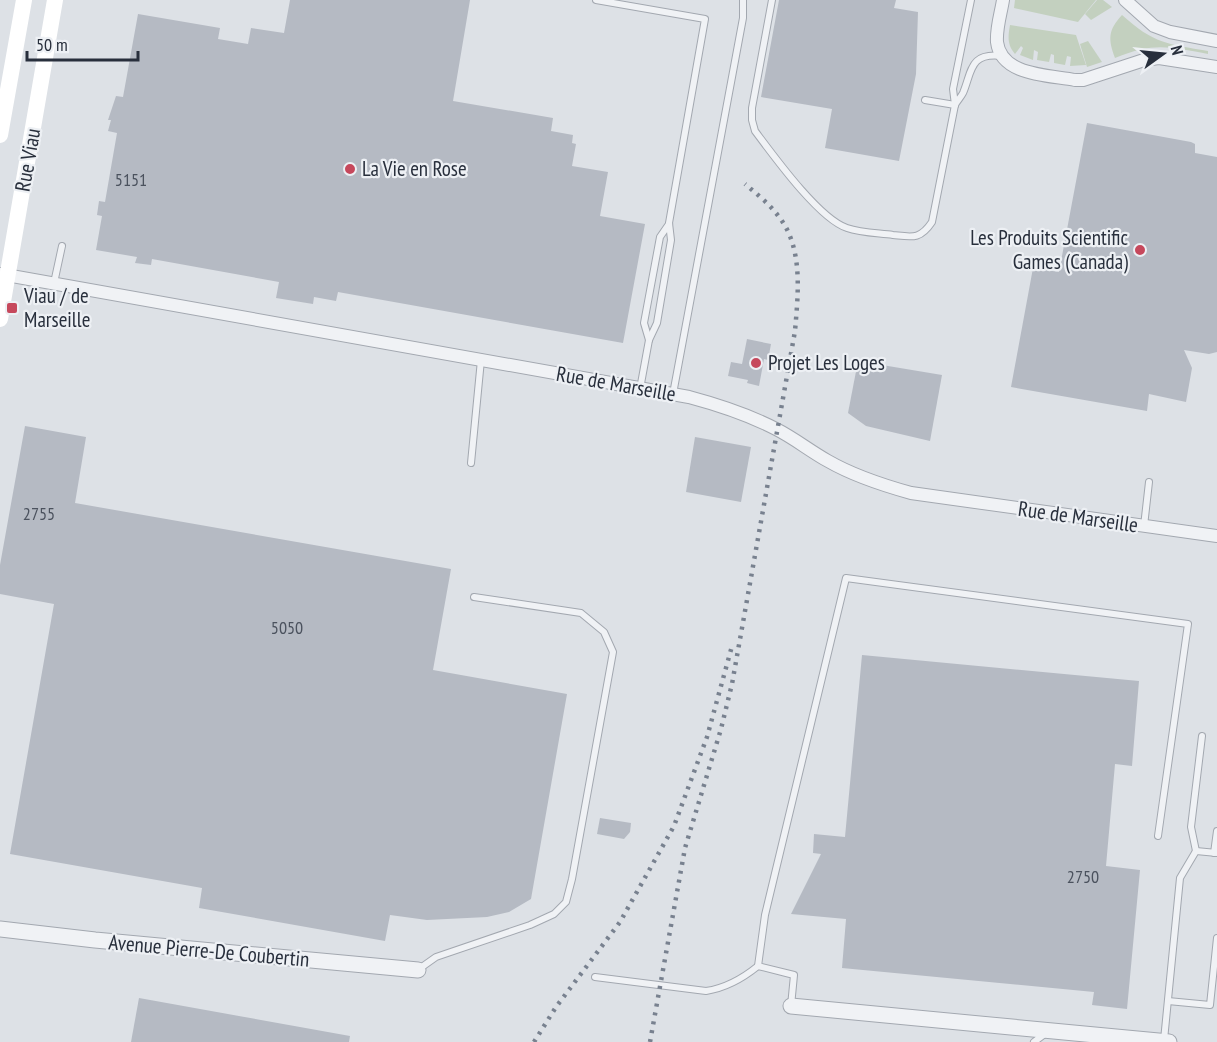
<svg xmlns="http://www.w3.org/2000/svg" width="1217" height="1042" font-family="'PT Sans Narrow',sans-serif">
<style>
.green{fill:#c3d0bf}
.building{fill:#b5bac3}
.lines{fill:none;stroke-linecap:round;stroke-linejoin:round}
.service-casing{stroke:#a3a8b0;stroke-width:8}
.minor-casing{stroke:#a3a8b0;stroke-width:14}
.tertiary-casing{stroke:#a3a8b0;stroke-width:17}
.service{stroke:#f0f2f5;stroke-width:6}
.minor{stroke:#f0f2f5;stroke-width:12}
.tertiary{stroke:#f0f2f5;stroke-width:15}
.secondary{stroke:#fff;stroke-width:16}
.rail{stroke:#78818f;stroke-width:4.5;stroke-dasharray:3 6;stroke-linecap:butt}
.poi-dot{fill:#c6485c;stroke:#edf0f4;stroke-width:2}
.labels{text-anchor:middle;stroke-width:4.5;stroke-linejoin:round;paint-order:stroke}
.number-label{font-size:18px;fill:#4b525e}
.street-label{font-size:21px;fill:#282f3c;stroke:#edf0f4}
.poi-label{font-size:21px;fill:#282f3c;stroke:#edf0f4;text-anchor:start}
</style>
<rect width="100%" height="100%" fill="#dde1e6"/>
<g class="green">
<path d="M1015 0H1096L1078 22 1014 8Z"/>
<path d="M1097 0H1103L1112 7 1091 20 1085 14Z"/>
<path d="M1122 15C1154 44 1168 44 1208 51V54C1168 47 1155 42 1115 58 1108 39 1108 30 1122 15Z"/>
<path d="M1010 25 1076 35 1086 65 1070 66 1071 57 1067 56 1065 65 1054 63V55L1051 54 1049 62 1037 60 1038 52 1034 50 1033 60 1020 55 1023 48 1021 46 1015 54C1007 45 1008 36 1010 25Z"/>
<path d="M1088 41 1102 62 1087 67 1080 44Z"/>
</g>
<g class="building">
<path d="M290 0H470L453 101 553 118 551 131 573 135 572 143 576 144 572 166 608 172 600 216 645 224 623 343 338 292 336 301 314 297 313 304 276 298 279 282 152 259 151 265 135 263 137 257 96 250 102 216 97 215 99 201 105 202 117 133 108 131 111 120H108L116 96 123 97 138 14 220 28 218 39 248 44 251 28 284 33Z"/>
<path d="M779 0H896L894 8 918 12 916 74 899 161 825 148 832 109 761 97Z"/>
<path d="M1087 123 1191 142 1195 144V153L1217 157V352L1209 354 1184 350 1192 368 1186 402 1149 394 1147 411 1011 387 1033 268 1059 272Z"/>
<path d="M747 339 771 344 768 360 764 359 759 386 747 383 748 380 728 376 731 362 742 364Z"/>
<path d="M858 361 942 375 930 441 866 426 848 413Z"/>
<path d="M25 426 86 437 75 503 451 569 433 670 567 694 531 899 509 912 487 917 427 920 390 915 385 941 199 908 202 888 10 854 54 604 0 594V565Z"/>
<path d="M695 437 751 447 741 502 686 492Z"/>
<path d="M862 655 1139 681 1132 766 1115 764 1106 866 1140 870 1127 1009 1092 1005 1094 992 842 968 846 919 791 914 821 854 813 853 814 834 845 837Z"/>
<path d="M600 818 631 823 630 832 624 839 597 834Z"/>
<path d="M139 998 350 1036 349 1042H131Z"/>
</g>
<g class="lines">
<defs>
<g id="service">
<path d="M596 0 705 19 669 223 671 240 657 323 649 340 640 389"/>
<path d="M772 0 752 108V120L755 131C773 155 819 219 847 228 861 233 878 233 893 235 912 237 920 240 932 222L955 105C957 101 961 97 963 93 972 72 969 52 1002 56"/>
<path d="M925 100 955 105"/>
<path d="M955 105 953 89 971 0"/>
<path d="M54 283 62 246"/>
<path d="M649 340 644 323 660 237 669 224"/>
<path d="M673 394 743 18V0"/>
<path d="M471 463 481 360"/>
<path d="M1144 526 1149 482"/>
<path d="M1196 851 1191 827 1202 736"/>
<path d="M1214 853 1217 831"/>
<path d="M419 969 436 957 530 925 554 914 566 902 572 879 613 652 604 632 581 613 474 597"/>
<path d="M595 977 706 991C726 988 742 979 758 966"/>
<path d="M1168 1001 1210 1005 1217 938"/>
<path d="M791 1006 794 975 758 966 765 915 846 578 1188 624 1158 836"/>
<path d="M1164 1040 1180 878 1196 851 1217 853"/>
<path d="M1034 1042 1046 1033"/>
</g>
<g id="minor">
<path d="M1003 0C1001 13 996 28 997 42 1001 76 1049 75 1075 80H1083L1144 60 1159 58 1217 67"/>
<path d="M1125 0 1154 26 1170 32 1217 41"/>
<path d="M0 274 689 397C719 405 749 415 776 429 794 438 810 451 828 461 854 476 882 485 911 493L1217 536"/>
</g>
<g id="tertiary">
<path d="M0 929 95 940 418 970"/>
<path d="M791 1006 1169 1042"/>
</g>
</defs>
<use href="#service" class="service-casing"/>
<use href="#minor" class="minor-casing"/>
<use href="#tertiary" class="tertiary-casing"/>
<use href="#service" class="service"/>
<use href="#minor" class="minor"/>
<use href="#tertiary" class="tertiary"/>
<g class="secondary">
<path d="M0 135 24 0"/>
<path d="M0 319 55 0"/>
</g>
<g class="rail">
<path d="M534 1042 556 1007 620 922 674 826 707 737 732 646"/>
<path d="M650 1042 685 848 721 729 732 684 795 331C798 295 803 252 782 221 772 206 758 195 745 184"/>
</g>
</g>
<g class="poi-dot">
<circle cx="350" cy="169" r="6"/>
<circle cx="1140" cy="250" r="6"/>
<rect x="6" y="302" width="12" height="12" rx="3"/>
<circle cx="756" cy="363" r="6"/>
</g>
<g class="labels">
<g class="number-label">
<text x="131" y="186">5151</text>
<text x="39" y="520">2755</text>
<text x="287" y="634">5050</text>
<text x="1083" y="883">2750</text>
</g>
<g class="street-label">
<text transform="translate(28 160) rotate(-80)" y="7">Rue Viau</text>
<text transform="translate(616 384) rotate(10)" y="7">Rue de Marseille</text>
<text transform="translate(1078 517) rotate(8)" y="7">Rue de Marseille</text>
<text transform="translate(209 951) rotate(5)" y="7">Avenue Pierre-De Coubertin</text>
</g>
<g class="poi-label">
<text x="362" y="176">La Vie en Rose</text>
<text x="1128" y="245" text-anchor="end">Les Produits Scientific<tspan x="1128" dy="24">Games (Canada)</tspan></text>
<text x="24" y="303">Viau / de<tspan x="24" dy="24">Marseille</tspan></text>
<text x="768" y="370">Projet Les Loges</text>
</g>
</g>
<g transform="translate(1163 54) rotate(75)" stroke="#edf0f4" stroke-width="4.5" paint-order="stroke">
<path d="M0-4.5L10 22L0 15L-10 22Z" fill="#282f3c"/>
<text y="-9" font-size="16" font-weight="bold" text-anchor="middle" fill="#282f3c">N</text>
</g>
<path d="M27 51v9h111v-9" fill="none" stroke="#282f3c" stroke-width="3"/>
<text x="36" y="51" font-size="18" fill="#282f3c" stroke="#edf0f4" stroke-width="4.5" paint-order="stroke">50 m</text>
</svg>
